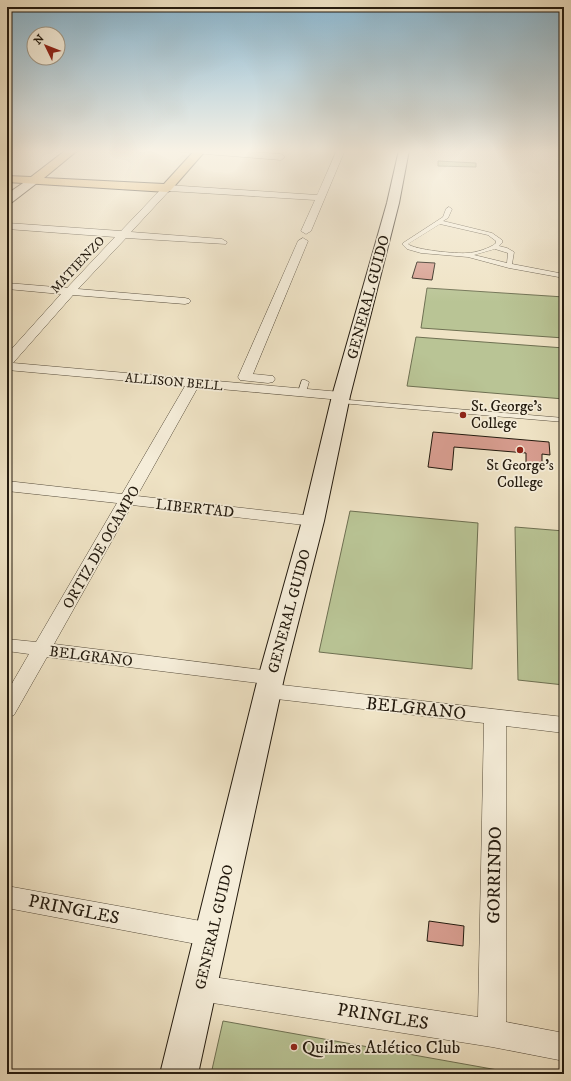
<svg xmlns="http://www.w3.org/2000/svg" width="571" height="1081" font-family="'IM FELL DW Pica',serif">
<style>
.green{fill:#b9c495;stroke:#6e7052}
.building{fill:#d69c8e;stroke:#241b0f}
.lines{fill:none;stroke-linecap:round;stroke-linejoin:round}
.lane-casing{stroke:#574d3c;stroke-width:1}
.street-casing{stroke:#574d3c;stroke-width:1}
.secondary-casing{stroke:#241b0f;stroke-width:2}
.primary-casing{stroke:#241b0f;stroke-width:2}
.lane{fill:#f5edd9;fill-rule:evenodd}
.street{fill:#f5edd9;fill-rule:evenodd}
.secondary{fill:#f5edd9;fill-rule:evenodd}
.primary{fill:#e8c282;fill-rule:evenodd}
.poi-dot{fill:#8f2418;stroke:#f5edd9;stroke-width:1.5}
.labels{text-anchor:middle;stroke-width:3.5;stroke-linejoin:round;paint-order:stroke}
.far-street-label{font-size:13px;fill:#241b0f;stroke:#f5edd9}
.street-label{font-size:15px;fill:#241b0f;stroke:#f5edd9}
.poi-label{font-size:15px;fill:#241b0f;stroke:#f5edd9;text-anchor:start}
.near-street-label{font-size:18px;fill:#241b0f;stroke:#f5edd9}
.near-poi-label{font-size:18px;fill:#241b0f;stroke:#f5edd9;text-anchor:start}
</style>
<rect width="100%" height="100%" fill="#efe3c5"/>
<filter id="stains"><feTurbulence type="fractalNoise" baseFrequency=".005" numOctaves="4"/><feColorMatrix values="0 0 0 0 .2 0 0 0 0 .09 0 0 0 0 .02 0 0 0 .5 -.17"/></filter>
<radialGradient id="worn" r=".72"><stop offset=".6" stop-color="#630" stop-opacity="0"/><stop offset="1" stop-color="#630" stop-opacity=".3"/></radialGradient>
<g class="green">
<path d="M438 161 476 163V167L438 166Z"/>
<path d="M427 288 564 297V338L421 328Z"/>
<path d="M416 337 564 348V399L407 386Z"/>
<path d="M350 511 478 523 472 669 319 652Z"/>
<path d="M515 527 564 531V685L518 680Z"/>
<path d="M223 1021 520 1074H211Z"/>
</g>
<g class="building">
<path d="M417 262 435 263 432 280 412 278Z"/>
<path d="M433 432 549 442 550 455 542 454V467L526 465V453L454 447 452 470 428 467Z"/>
<path d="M429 921 464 926 463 946 427 941Z"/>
</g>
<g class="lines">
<defs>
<g id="lane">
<path d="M449 207 452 209 448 218 443 221 492 233 502 240V243L499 246 507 248 514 252 512 264 564 274V278L509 268 468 257 421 253 407 249 403 245V243L443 217 446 209ZM440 224 488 235 496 241V243C491 248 475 253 467 253 457 254 414 250 408 244ZM495 249 508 253 507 263 474 255Z"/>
<path d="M302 380H305L309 382 306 392 302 394 298 392Z"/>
<path d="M337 399 564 418V422L340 403H337Z"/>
</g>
<g id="street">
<path d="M177 150H220L281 154 285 157 281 160 181 152Z"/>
<path d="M337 150H345L311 231 306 234 301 231 315 200 169 191 131 232 222 239 227 242 226 244 126 238 78 289 185 298 189 299 191 301 189 303 185 304 73 295 13 363 341 392 346 393 348 396 346 399 341 400 198 387 137 496 313 516 319 517 321 521 319 525 313 526 132 505 54 644 271 671 278 673 281 678 278 683 273 684 564 717V733L506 726V1022L564 1033V1061L492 1047 200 1001 190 997 186 988 190 979 200 975 478 1017 484 723 268 698 261 696 258 691 261 686 266 684 47 657 14 715 7 718V692L29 654 7 651V639L36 642 117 503 7 491V481L122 494 185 386 7 370V354L61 294 7 289V283L67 288 115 237 7 229V223L121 231 164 186 167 185 317 195Z"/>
<path d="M303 238 308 241 253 374 273 376 275 379 273 382 268 383 240 380 238 377 298 241Z"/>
<path d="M7 886 212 923 221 927 225 935 221 943 212 947 7 908Z"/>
</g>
<g id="secondary">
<path d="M399 150H409L399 203 350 396 324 521 284 678 198 1074H160L258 678 302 521 332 396 387 203Z"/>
<path d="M33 178 37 179 39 181 37 183 11 203 7 204V194L29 179Z"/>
</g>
<path id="primary" d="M66 150H78L44 178 164 184 195 150H206L171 190 167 192 7 182V176L31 177Z"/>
</defs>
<use href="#lane" class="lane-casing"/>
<use href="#street" class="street-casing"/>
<use href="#secondary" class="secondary-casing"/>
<use href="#primary" class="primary-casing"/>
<use href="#lane" class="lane"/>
<use href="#street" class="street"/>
<use href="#secondary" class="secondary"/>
<use href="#primary" class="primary"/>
</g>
<linearGradient id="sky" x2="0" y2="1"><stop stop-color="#89b8d3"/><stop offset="0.5" stop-color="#f8f2e5"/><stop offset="1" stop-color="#f8f2e5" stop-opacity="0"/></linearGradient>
<rect width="571" height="302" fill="url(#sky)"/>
<g class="poi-dot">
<circle cx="463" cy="415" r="4"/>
<circle cx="520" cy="450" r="4"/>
<circle cx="294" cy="1047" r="4"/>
</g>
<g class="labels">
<g class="far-street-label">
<text transform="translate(77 264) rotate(-47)" y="5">MATIENZO</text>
<text transform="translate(174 381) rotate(5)" y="5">ALLISON BELL</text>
</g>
<g class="street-label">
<text transform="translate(368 297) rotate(-75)" y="5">GENERAL GUIDO</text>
<text transform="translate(195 508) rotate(6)" y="5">LIBERTAD</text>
<text transform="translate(101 547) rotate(-60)" y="5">ORTIZ DE OCAMPO</text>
<text transform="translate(289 611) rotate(-75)" y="5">GENERAL GUIDO</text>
<text transform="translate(91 656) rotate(7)" y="5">BELGRANO</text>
<text transform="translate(214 927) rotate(-77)" y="5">GENERAL GUIDO</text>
</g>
<g class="poi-label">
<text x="471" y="411">St. George's<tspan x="471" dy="17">College</tspan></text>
<text x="520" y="470" text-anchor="middle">St George's<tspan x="520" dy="17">College</tspan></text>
</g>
<g class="near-street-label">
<text transform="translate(416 708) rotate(6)" y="6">BELGRANO</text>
<text transform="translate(494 875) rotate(-89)" y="6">GORRINDO</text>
<text transform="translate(74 909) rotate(11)" y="6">PRINGLES</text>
<text transform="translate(383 1016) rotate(9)" y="6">PRINGLES</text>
</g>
<g class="near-poi-label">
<text x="302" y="1053">Quilmes Atlético Club</text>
</g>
</g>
<rect width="571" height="1081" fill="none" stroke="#efe3c5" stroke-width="24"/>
<rect x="8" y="8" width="555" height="1065" fill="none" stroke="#241b0f" stroke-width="2"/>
<rect x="12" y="12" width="547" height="1057" fill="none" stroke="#241b0f"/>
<g transform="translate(46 46) rotate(313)"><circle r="19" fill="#f5edd9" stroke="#a19988"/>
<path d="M0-3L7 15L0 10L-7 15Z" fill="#8f2418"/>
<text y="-6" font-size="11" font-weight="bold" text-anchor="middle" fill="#241b0f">N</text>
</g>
<rect width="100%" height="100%" filter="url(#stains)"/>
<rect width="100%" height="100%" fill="url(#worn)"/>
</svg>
